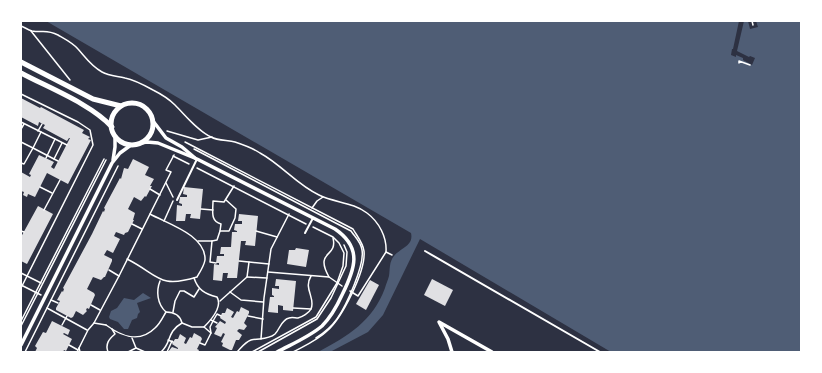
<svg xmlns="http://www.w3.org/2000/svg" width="822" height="373" font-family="'Fira Sans Condensed',sans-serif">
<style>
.water{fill:#4f5d75}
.building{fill:#e0e0e3}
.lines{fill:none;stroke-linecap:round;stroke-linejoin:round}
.path{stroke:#fff;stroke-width:1.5}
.service{stroke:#fff;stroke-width:2}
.minor{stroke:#fff;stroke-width:3.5}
.secondary{stroke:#fff;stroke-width:5}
</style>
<rect width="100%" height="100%" fill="#2d3142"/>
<g class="water">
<path d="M46 21H739L733 49H732L731 55 736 57V55L743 58V60L752 65 755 58 750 56 749 57 737 51 744 21H748L750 29 758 27 756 21H801V352H611L420 239 383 315 368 332 330 352H318C348 336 373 321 385 288 386 284 388 280 389 276 390 269 389 262 394 256 400 248 414 246 411 233Z"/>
<path d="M143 293 151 298 137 303 140 312 138 314 137 318 132 320 128 329H124L118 322 110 319 109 317 111 311 117 308 124 298 134 300Z"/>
</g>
<g class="building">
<path d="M21 98 40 108 41 107 84 130 82 133 90 137 88 139 91 140 68 184 47 173 35 197 28 194 27 197 23 195 24 192 21 191V172L30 177 31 175 29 174 39 155 54 162 51 167 54 169 70 138H69L67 141 43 128 45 125 39 122 38 126 21 117Z"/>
<path d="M133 159 149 167 145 175 154 179 150 186H152L146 197 145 196 141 201 134 197 128 209 135 213 133 220H134L128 232 125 233 124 235 116 232 114 236 120 239 113 253 107 250 104 255 112 259V261L105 277H104L101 280 93 277 87 289 94 293 95 295 89 309 87 308 86 310 87 311 83 315 76 311 73 317 71 318 56 310V308L60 301 57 300 62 291 63 292 64 289 63 288 92 234 103 211 104 212 105 209 104 208 120 178 121 179 124 168 128 169Z"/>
<path d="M184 187 203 189 200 219 190 218 191 214H186L185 221H176L177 205 182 206V204L179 203 180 197H187V195L183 194Z"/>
<path d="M38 206 53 214 27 264 21 261 22 240 21 237Z"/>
<path d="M239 214 258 216 255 246 245 245 246 241H241L237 278H227L228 273H223L222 281 213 280 214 264 219 265V263H216L217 256H224V254H220L221 247H231L232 232H237V231L234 230 235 224H242V221H238Z"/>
<path d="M296 248 309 250 306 267 287 264 289 250H295Z"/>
<path d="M276 279 296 281 293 311 283 310V306L278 305V313L268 312 270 297H274V296L272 295V288L279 289V286H275Z"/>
<path d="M432 279 453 290 445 306 424 295Z"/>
<path d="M370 280 379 285 366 310 356 304Z"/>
<path d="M241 307 249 311V313L244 323 247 326 244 330 239 329 237 331 242 335 239 340H236L232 350H230L222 346 223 343 221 342 225 334 223 333 221 337 214 334 217 328 215 327 220 321 225 324 226 322 220 318 222 313H225L227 308 234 312 231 317 233 318 237 311 239 312Z"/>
<path d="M52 321 70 330 68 335 64 333 63 334 72 339 66 351 64 350 63 352H35L37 348 35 346 43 332 46 333Z"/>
<path d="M194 333 201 337 202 339 197 349 199 350 198 352H168L172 347 178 349V348L172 344 175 339H178L180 334 186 338 184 343 186 344 190 337 192 338Z"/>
</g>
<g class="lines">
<g class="path">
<path d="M752 21 753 25"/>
<path d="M21 26C24 27 28 30 32 31 43 33 46 29 58 35 65 39 73 43 78 49 86 58 91 66 102 72 109 76 117 76 125 78 135 80 144 85 153 90 161 94 169 99 175 105 186 116 198 131 211 137 218 141 228 140 235 142 244 145 253 148 260 153 282 165 297 185 319 195 335 203 353 202 367 213 379 222 387 237 386 252L358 296 350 291"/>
<path d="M31 31 70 80"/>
<path d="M739 63V61L750 65"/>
<path d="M21 94 78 122 90 130 93 145 21 288"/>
<path d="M21 122 67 145"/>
<path d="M21 129 24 124"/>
<path d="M38 131 42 124"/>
<path d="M167 131 198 140 212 137"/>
<path d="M41 132 33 148 54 159 62 143"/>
<path d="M21 142 33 148 24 164 21 163"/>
<path d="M185 142 353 229C357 236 363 243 364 251 366 271 342 318 327 331 318 340 304 346 293 352"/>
<path d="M194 149 351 231C355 237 361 242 362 250 365 265 346 306 337 319 332 326 324 333 316 338"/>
<path d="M173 156 189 164"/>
<path d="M46 158 55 139"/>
<path d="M54 159 58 161"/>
<path d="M197 168 306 224"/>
<path d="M166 183 173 197"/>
<path d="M40 187 52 193"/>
<path d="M150 189 160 195"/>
<path d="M312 208 317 201 323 197"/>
<path d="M201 209 213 210"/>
<path d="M44 210 60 180"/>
<path d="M164 221 173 201"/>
<path d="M132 224 142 229"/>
<path d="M21 231 24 232"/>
<path d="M220 231 221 224C210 221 213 211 213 201L224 202 234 186"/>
<path d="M256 231 277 237"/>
<path d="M198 241H212L210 262 216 263"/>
<path d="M212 241 217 240 220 231H229L235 218 236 209 226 200"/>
<path d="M386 252 392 255"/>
<path d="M127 259C159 275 158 289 197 277 200 272 204 266 205 260 206 235 168 224 150 214"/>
<path d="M249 262 269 264"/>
<path d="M109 270 119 276"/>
<path d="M268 272 329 277 342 286"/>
<path d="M21 273 41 283"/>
<path d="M247 277 267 278"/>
<path d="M329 277C314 250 338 258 333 238"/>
<path d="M21 285 41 295"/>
<path d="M230 292 241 300 263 302"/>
<path d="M51 300 58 303"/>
<path d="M220 301 247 277 249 262 239 261"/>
<path d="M91 305 100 310"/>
<path d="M47 308 87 330"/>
<path d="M293 308 311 309"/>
<path d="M166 312C174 312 180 315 182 323"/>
<path d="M173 312 175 301 180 291H184L194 297 199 289"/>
<path d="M248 316 263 319"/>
<path d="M211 320 213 321 217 314 221 316"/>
<path d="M21 321 104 159"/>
<path d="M94 323 106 325"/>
<path d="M62 325 67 316"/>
<path d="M106 325C121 336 139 344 155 328 160 324 163 317 166 312 157 304 156 291 160 281"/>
<path d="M21 326 106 160"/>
<path d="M211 333 210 327 213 321 217 323"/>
<path d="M132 338 136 348"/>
<path d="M261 339 264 298 271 249 289 214"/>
<path d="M200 343 205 345 211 333 204 327"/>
<path d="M69 345 78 350"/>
<path d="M79 348 80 352"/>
<path d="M25 352 118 166"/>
<path d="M77 352 88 330 94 323 119 276 171 172 166 170 174 155"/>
<path d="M108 352C105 344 109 339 115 334L112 329"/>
<path d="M128 352 136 348 145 352"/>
<path d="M161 352C172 343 166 332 182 323L192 327H204C211 320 223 307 217 297 205 294 198 290 194 278"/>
<path d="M167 352 172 341 173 342 168 340"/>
<path d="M237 352C241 348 245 342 251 340 260 338 268 340 275 334 280 329 281 320 289 318 292 317 295 318 298 318 302 317 309 313 311 309 316 298 303 289 311 276"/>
<path d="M252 352 316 317 337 283 343 266 344 253 339 243 333 237 313 227"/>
<path d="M258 352 317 319 331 298 346 266 347 252 344 245"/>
</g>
<g class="service">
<path d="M177 200 197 159"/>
<path d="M305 233 313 218"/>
<path d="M425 251 600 352"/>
</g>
<g class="minor">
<path d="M153 121 166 138 182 147 195 158"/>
<path d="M141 143 147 142 158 143 197 159 335 229C363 248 355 269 342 295 337 306 331 317 322 326 309 337 292 344 277 352"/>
<path d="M113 160 115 147V136"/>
<path d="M21 345 112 163 120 153 131 145"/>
<path d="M452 352 448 339 439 322 492 352"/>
</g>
<g class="secondary">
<path d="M21 62 93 99 121 106"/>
<path d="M21 73C49 88 91 104 112 127"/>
<circle cx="132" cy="124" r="21"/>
</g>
</g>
<rect width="822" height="373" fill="none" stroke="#ffffff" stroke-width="44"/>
</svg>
